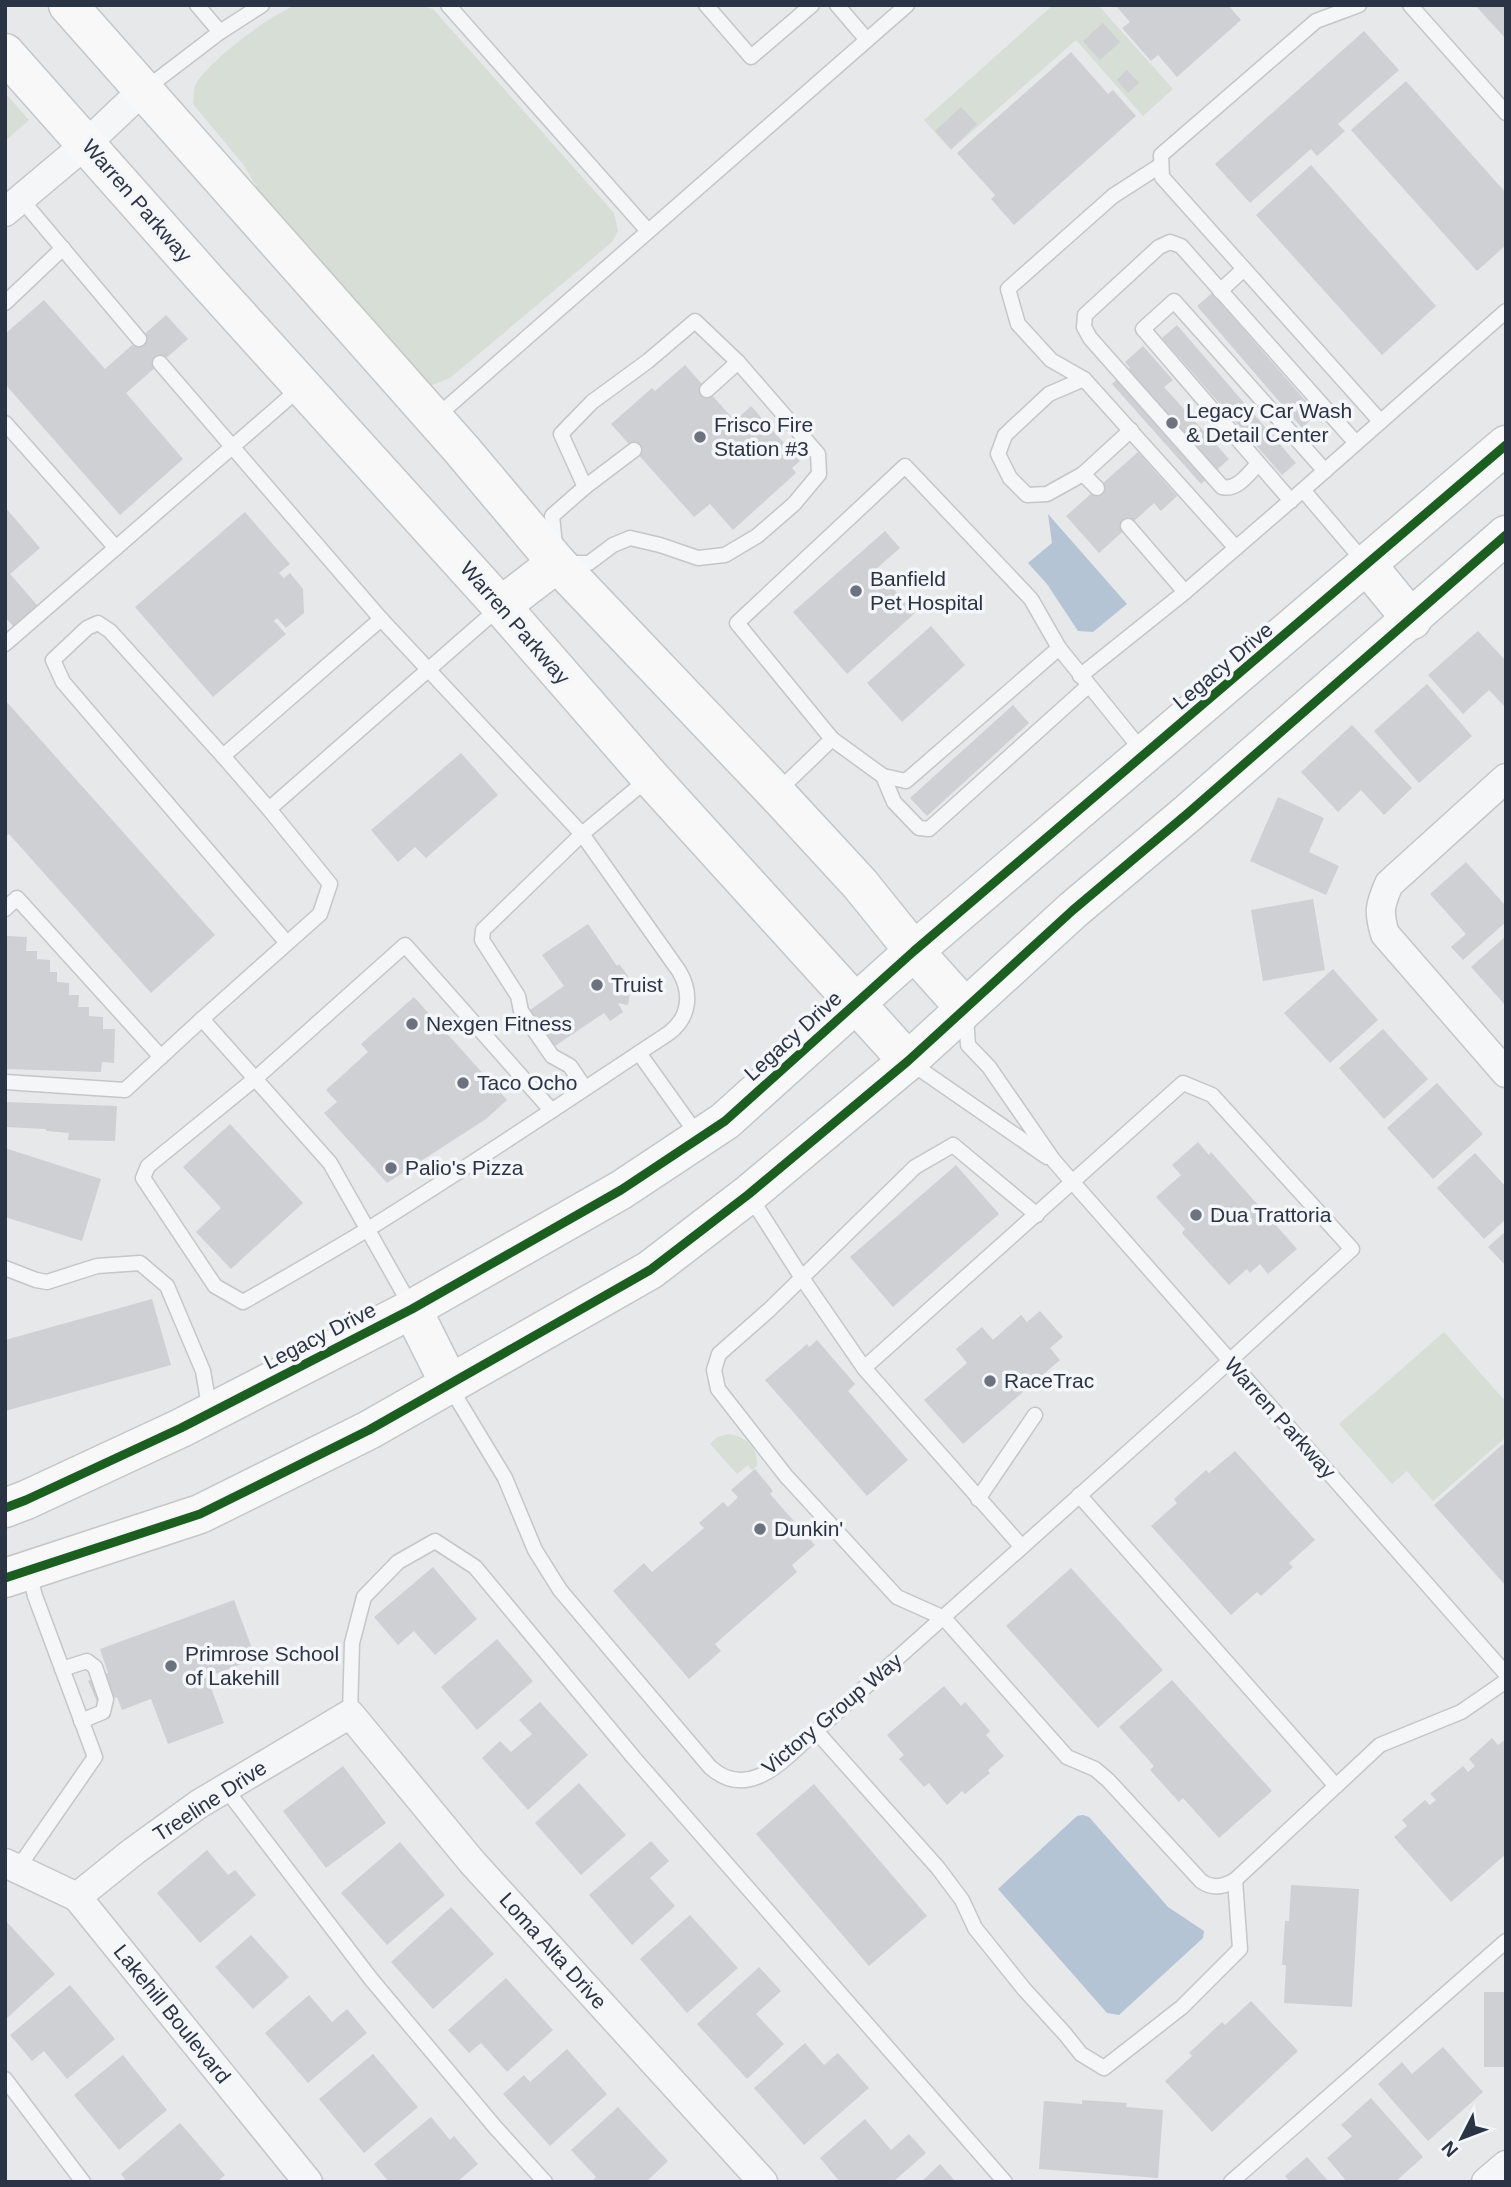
<svg xmlns="http://www.w3.org/2000/svg" width="1511" height="2187" font-family="Arial,sans-serif">
<style>
.green{fill:#d6ded6}
.water{fill:#b4c4d5}
.building{fill:#ced0d3}
.lines{fill:none;stroke-linecap:round;stroke-linejoin:round}
.lane-casing{stroke:#c4c6c8;stroke-width:17}
.street-casing{stroke:#c4c6c8;stroke-width:31}
.secondary-casing{stroke:#c4c6c8;stroke-width:41}
.lane{stroke:#f5f6f7;stroke-width:14}
.street{stroke:#f5f6f7;stroke-width:28}
.secondary{stroke:#f8f8f8;stroke-width:38}
.cycleway-casing{stroke:#f4f6f9;stroke-width:13}
.cycleway{stroke:#1b5e20;stroke-width:9}
.poi-dot{fill:#6c737f;stroke:#f4f6f9;stroke-width:2.5}
.labels{text-anchor:middle;stroke-width:7;stroke-linejoin:round;paint-order:stroke}
.street-label{font-size:21px;fill:#2b3445;stroke:#f4f6f9}
.poi-label{font-size:21px;fill:#2b3445;stroke:#f4f6f9;text-anchor:start}
</style>
<rect width="100%" height="100%" fill="#e6e8ea"/>
<g class="green">
<path d="M296 5H417L433 9 614 213 618 231 612 242 450 378 432 385 422 380 263 198 243 164 193 104C194 97 193 88 197 82 212 59 270 15 296 5Z"/>
<path d="M1053 5H1098L1173 89 1143 116 1076 40 951 150 924 120Z"/>
<path d="M5 93 29 120 5 141Z"/>
<path d="M1444 1332 1506 1402V1437L1433 1501 1407 1471 1392 1484 1339 1424Z"/>
<path d="M729 1434C746 1437 758 1447 757 1466L752 1470 748 1465 737 1474 710 1444 717 1437Z"/>
</g>
<g class="water">
<path d="M1048 514 1127 604 1093 632 1078 631 1047 584 1028 563 1052 543Z"/>
<path d="M1083 1815 1089 1817 1168 1907 1204 1931 1203 1938 1119 2015 1107 2013 998 1889 1077 1816Z"/>
</g>
<g class="building">
<path d="M1115 5H1228L1241 20 1177 77 1158 55 1151 61 1122 28 1130 22Z"/>
<path d="M1475 5H1506V39Z"/>
<path d="M1103 23 1120 42 1100 60 1083 41Z"/>
<path d="M1364 31 1399 70 1338 124 1345 131 1317 156 1311 149 1250 203 1215 164Z"/>
<path d="M1071 52 1108 94 1113 90 1136 116 1014 225 991 199 995 195 957 153Z"/>
<path d="M1127 70 1139 83 1128 93 1117 80Z"/>
<path d="M1406 81 1506 193V245L1477 271 1351 130Z"/>
<path d="M961 107 977 124 951 149 935 131Z"/>
<path d="M1311 165 1436 306 1382 355 1256 215Z"/>
<path d="M1212 293 1317 414 1302 428 1197 306Z"/>
<path d="M44 300 105 369 166 315 188 339 126 393 183 459 120 515 5 384V334Z"/>
<path d="M1177 325 1296 463 1282 475 1162 338Z"/>
<path d="M1143 346 1173 380 1164 387 1229 459 1201 484 1112 384 1130 368 1125 362Z"/>
<path d="M685 365 735 421 751 406 800 461 792 468 796 473 733 530 710 504 694 517 611 424 652 388 655 391Z"/>
<path d="M1138 452 1177 496 1161 511 1154 503 1099 553 1066 516Z"/>
<path d="M5 507 40 548 10 574 38 606 14 627 5 617Z"/>
<path d="M245 512 290 564 279 573 284 578 290 573 303 589 304 613 286 628 277 618 274 621 286 634 213 697 135 607Z"/>
<path d="M885 531 900 548 876 569 915 613 847 674 793 612Z"/>
<path d="M931 626 965 665 902 722 867 683Z"/>
<path d="M1478 631 1506 661V708L1489 690 1463 714 1428 675Z"/>
<path d="M1427 684 1472 736 1419 783 1374 731Z"/>
<path d="M5 700 215 935 151 993 9 834 5 837Z"/>
<path d="M1013 705 1029 723 927 816 910 798Z"/>
<path d="M1352 725 1412 788 1384 815 1361 790 1338 812 1301 772Z"/>
<path d="M461 753 498 795 426 858 415 847 398 862 371 830Z"/>
<path d="M1278 797 1324 818 1309 852 1339 866 1326 895 1250 861Z"/>
<path d="M1466 862 1506 906V922L1463 960 1451 947 1466 934 1430 894Z"/>
<path d="M1313 899 1325 970 1263 981 1251 910Z"/>
<path d="M588 924 617 966 619 964 631 980 628 983 631 984 628 1005 618 1003 623 1012 610 1021 604 1013 555 1046 530 1010 564 986 542 955Z"/>
<path d="M5 936 27 937 26 951H37V959L50 960V972H57V982L69 983V995H79L78 1007H89V1016L103 1017V1029H115L114 1063 102 1062 101 1072 5 1069Z"/>
<path d="M1506 936V1006L1471 967Z"/>
<path d="M1333 969 1378 1020 1330 1063 1284 1013Z"/>
<path d="M414 997 507 1100 486 1119 387 1183 324 1113 337 1102 326 1090 368 1052 361 1044Z"/>
<path d="M1383 1029 1428 1079 1384 1119 1339 1068Z"/>
<path d="M1437 1083 1483 1134 1433 1179 1387 1128Z"/>
<path d="M5 1102 117 1106 115 1141 68 1140 69 1133 46 1131V1129L5 1127Z"/>
<path d="M230 1124 303 1203 231 1269 196 1232 221 1208 183 1167Z"/>
<path d="M1198 1142 1209 1155 1211 1152 1297 1249 1268 1274 1260 1264 1250 1273 1247 1269 1229 1285 1182 1233 1185 1229 1156 1197 1181 1175 1172 1165Z"/>
<path d="M5 1148 101 1179 82 1241 5 1217Z"/>
<path d="M1475 1153 1506 1187V1219L1484 1239 1437 1188Z"/>
<path d="M956 1165 999 1214 893 1307 850 1257Z"/>
<path d="M1506 1231V1266L1488 1247Z"/>
<path d="M152 1299 171 1365 5 1411V1340Z"/>
<path d="M1040 1311 1063 1337 1050 1348 1060 1360 963 1444 924 1400 967 1363 956 1349 982 1327 993 1340 1021 1315 1027 1322Z"/>
<path d="M817 1340 855 1384 848 1391 908 1460 867 1496 765 1380 807 1344 809 1347Z"/>
<path d="M1503 1444 1506 1448V1586L1434 1505Z"/>
<path d="M1235 1451 1315 1540 1289 1563 1293 1567 1261 1596 1257 1592 1231 1615 1151 1526 1177 1503 1174 1499 1206 1470 1209 1473Z"/>
<path d="M755 1469 773 1491 770 1494 815 1545 792 1565 797 1572 715 1644 721 1651 689 1679 613 1591 644 1563 652 1572 704 1528 699 1523 723 1502 728 1507 738 1497 731 1490Z"/>
<path d="M433 1567 477 1619 435 1655 414 1631 398 1645 374 1617Z"/>
<path d="M1071 1568 1163 1670 1098 1728 1006 1626Z"/>
<path d="M234 1600 256 1659 207 1677 224 1723 168 1744 151 1699 122 1710 117 1697 98 1704 88 1681 108 1673 100 1649Z"/>
<path d="M497 1639 533 1681 477 1730 441 1687Z"/>
<path d="M1172 1680 1272 1791 1219 1838 1183 1798 1179 1802 1150 1770 1154 1766 1119 1727Z"/>
<path d="M944 1686 961 1706 965 1702 990 1731 986 1735 1004 1756 988 1770 990 1773 965 1794 962 1791 947 1805 929 1783 924 1787 899 1759 904 1755 887 1735Z"/>
<path d="M540 1702 588 1755 528 1810 482 1758 500 1741 511 1752 532 1734 519 1720Z"/>
<path d="M1492 1738 1498 1745 1506 1739V1854L1451 1902 1394 1837 1407 1826 1402 1820 1425 1800 1430 1805 1436 1800 1430 1794 1463 1766 1468 1772 1475 1766 1469 1759Z"/>
<path d="M343 1766 386 1823 326 1868 283 1811Z"/>
<path d="M579 1783 626 1835 581 1875 535 1823Z"/>
<path d="M814 1784 927 1916 869 1966 756 1834Z"/>
<path d="M651 1841 669 1861 650 1878 675 1906 632 1945 589 1895Z"/>
<path d="M400 1842 445 1895 387 1945 341 1893Z"/>
<path d="M207 1850 228 1875 235 1870 256 1895 200 1943 157 1893Z"/>
<path d="M1291 1885 1359 1889 1352 2007 1284 2003 1286 1965H1282L1285 1921H1289Z"/>
<path d="M451 1907 494 1954 433 2009 391 1962Z"/>
<path d="M690 1915 738 1968 687 2013 640 1959Z"/>
<path d="M5 1920 55 1974 5 2020Z"/>
<path d="M251 1935 289 1977 253 2009 215 1967Z"/>
<path d="M759 1967 781 1991 756 2014 784 2044 747 2079 697 2024Z"/>
<path d="M506 1978 553 2030 507 2072 481 2043 469 2053 448 2030Z"/>
<path d="M70 1985 115 2039 67 2079 44 2051 32 2061 10 2035Z"/>
<rect x="1484" y="1992" width="22" height="75"/>
<path d="M309 1995 332 2022 347 2009 367 2033 308 2083 265 2033Z"/>
<path d="M1251 2001 1298 2051 1212 2132 1165 2081 1192 2056 1189 2053 1222 2022 1225 2025Z"/>
<path d="M805 2043 824 2065 838 2053 869 2088 804 2145 754 2088Z"/>
<path d="M1443 2047 1483 2092 1428 2141 1378 2084 1402 2062 1412 2074Z"/>
<path d="M567 2049 607 2094 550 2146 503 2094 524 2075 530 2082Z"/>
<path d="M373 2054 418 2107 364 2153 319 2099Z"/>
<path d="M123 2055 167 2110 119 2150 74 2095Z"/>
<path d="M1371 2098 1423 2157 1395 2182H1347L1327 2158 1352 2136 1341 2125Z"/>
<path d="M1082 2100 1127 2103 1126 2107 1163 2110 1158 2178 1039 2169 1044 2101 1082 2104Z"/>
<path d="M618 2107 668 2161 646 2182H591L596 2177 571 2150Z"/>
<path d="M431 2117 450 2140 454 2136 478 2164 457 2182H389L374 2164Z"/>
<path d="M865 2119 891 2150 909 2134 926 2153 893 2182H840L820 2158Z"/>
<path d="M180 2123 225 2175 217 2182H127L121 2174Z"/>
<path d="M1307 2157 1329 2182H1290L1285 2176Z"/>
<path d="M940 2164 956 2182H921Z"/>
</g>
<g class="lines">
<defs>
<g id="lane">
<path d="M197 5 220 32"/>
<path d="M448 5 648 231"/>
<path d="M706 5 751 57 812 5"/>
<path d="M837 5 867 40"/>
<path d="M1359 5 1316 21 1161 155 1162 177 1380 421"/>
<path d="M1410 5 1506 113"/>
<path d="M144 90 220 32 262 5"/>
<path d="M1161 165 1113 196 1008 289 1018 324 1051 360 1084 379 1236 548"/>
<path d="M21 199 139 339"/>
<path d="M1220 291 1244 269"/>
<path d="M5 303 63 248"/>
<path d="M160 363 381 619"/>
<path d="M1084 379 1049 394 1005 435 998 454 1010 478 1027 495 1047 494 1083 474 1097 488"/>
<path d="M707 390 738 362"/>
<path d="M436 417 907 5"/>
<path d="M5 423 116 548"/>
<path d="M1258 464C1248 474 1237 491 1222 487L1090 338 1084 327 1085 315 1159 247 1170 242 1181 246 1356 443"/>
<path d="M1083 474 1131 430"/>
<path d="M1303 490 1506 311"/>
<path d="M1291 501 1143 329 1174 301 1325 471"/>
<path d="M1128 526 1185 592"/>
<path d="M555 545 552 516 585 487 634 450"/>
<path d="M567 563H589L613 545 630 538 660 545 698 558 725 555 757 536 794 504 819 474 818 454 738 362 695 321 648 361 592 402 561 434 585 487"/>
<path d="M5 644 300 388"/>
<path d="M1080 676 1185 592 1303 490 1366 564"/>
<path d="M832 739 883 776 906 781 1059 648"/>
<path d="M223 756 110 631 98 623 87 628 53 660 63 682 287 943"/>
<path d="M883 776 894 802 919 828 929 829 1088 686"/>
<path d="M777 792 832 739 737 623 905 466 1031 599 1059 648 1144 753"/>
<path d="M269 809 223 756 381 619 582 834 483 930 482 940 518 996 521 1011 552 1056 570 1066 585 1088"/>
<path d="M5 909 17 898 161 1057"/>
<path d="M966 1016 968 1045 989 1067 1054 1161 1506 1674"/>
<path d="M639 1053 699 1137"/>
<path d="M911 1063 1047 1157"/>
<path d="M5 1082 125 1090 202 1019"/>
<path d="M551 1110 405 945 256 1078 148 1166 143 1178 215 1286 243 1302C285 1278 327 1254 368 1229 470 1166 569 1099 669 1033 690 1017 692 993 679 971L582 834 649 778"/>
<path d="M749 1195 802 1278 864 1368 1022 1547"/>
<path d="M1037 1215 953 1145 915 1167 769 1310 719 1354 714 1370 718 1389 786 1476 897 1597 944 1618 1067 1757 1095 1769 1108 1780 1201 1881C1212 1889 1224 1887 1235 1880L1380 1745 1461 1712 1506 1681"/>
<path d="M5 1268 36 1280 47 1282 97 1266 140 1263 167 1286 203 1371 210 1412"/>
<path d="M412 1308 330 1163 202 1019 320 914 330 884 269 809 501 606"/>
<path d="M450 1387 505 1478 535 1550 560 1590 710 1767C750 1803 786 1757 816 1731L1202 1386 1352 1249 1212 1095 1183 1083 864 1368"/>
<path d="M1079 1495 1336 1786"/>
<path d="M978 1499 1035 1415"/>
<path d="M62 1669 87 1661 95 1667 106 1699 103 1712 81 1721"/>
<path d="M350 1714 352 1643 364 1597 398 1562 435 1541 475 1567 634 1758 1005 2182"/>
<path d="M816 1731 938 1868 962 1900 975 1928 1024 1989 1065 2034 1081 2054 1104 2068 1182 2007 1240 1949 1235 1880"/>
<path d="M225 1788 371 1979 495 2127 545 2182"/>
<path d="M18 1868 95 1757 35 1596 29 1573"/>
<path d="M5 2079 83 2182"/>
<path d="M1231 2182 1506 1941"/>
</g>
<g id="street">
<path d="M5 212 86 144 143 90"/>
<path d="M1506 778 1389 884C1380 905 1378 911 1385 934L1506 1073"/>
<path d="M5 1863 77 1897 308 2182"/>
<path d="M77 1897 134 1851 199 1804 350 1714 472 1862 763 2182"/>
<path d="M1486 2182 1506 2165"/>
</g>
<g id="secondary">
<path d="M68 5 462 450 557 563 776 793 860 884 914 951 965 1008"/>
<path d="M5 53 207 281 501 606 650 777 908 1061"/>
<path d="M1367 565 1412 620"/>
<path d="M501 606 557 563"/>
<path d="M412 1309 450 1385"/>
<path d="M5 1508 26 1500 181 1428 412 1309 621 1190 725 1121 914 951 1506 445"/>
<path d="M5 1578 200 1514 369 1430 650 1270 749 1194 908 1061 1073 910 1187 814 1506 535"/>
</g>
</defs>
<use href="#lane" class="lane-casing"/>
<use href="#street" class="street-casing"/>
<use href="#secondary" class="secondary-casing"/>
<use href="#lane" class="lane"/>
<use href="#street" class="street"/>
<use href="#secondary" class="secondary"/>
<defs>
<g id="cycleway">
<path d="M5 1508 26 1500 181 1428 412 1309 621 1190 725 1121 914 951 1506 445"/>
<path d="M5 1578 200 1514 369 1430 650 1270 749 1194 908 1061 1073 910 1187 814 1506 535"/>
</g>
</defs>
<use href="#cycleway" class="cycleway-casing"/>
<use href="#cycleway" class="cycleway"/>
</g>
<g class="poi-dot">
<circle cx="1172" cy="423" r="7"/>
<circle cx="700" cy="437" r="7"/>
<circle cx="856" cy="591" r="7"/>
<circle cx="597" cy="985" r="7"/>
<circle cx="412" cy="1024" r="7"/>
<circle cx="463" cy="1083" r="7"/>
<circle cx="391" cy="1168" r="7"/>
<circle cx="1196" cy="1215" r="7"/>
<circle cx="990" cy="1381" r="7"/>
<circle cx="760" cy="1529" r="7"/>
<circle cx="171" cy="1666" r="7"/>
</g>
<g class="labels">
<g class="street-label">
<text transform="translate(137 201) rotate(49)" y="7">Warren Parkway</text>
<text transform="translate(515 623) rotate(49)" y="7">Warren Parkway</text>
<text transform="translate(1223 666) rotate(-40)" y="7">Legacy Drive</text>
<text transform="translate(793 1036) rotate(-42)" y="7">Legacy Drive</text>
<text transform="translate(320 1336) rotate(-27)" y="7">Legacy Drive</text>
<text transform="translate(1280 1418) rotate(48)" y="7">Warren Parkway</text>
<text transform="translate(832 1714) rotate(-40)" y="7">Victory Group Way</text>
<text transform="translate(210 1801) rotate(-33)" y="7">Treeline Drive</text>
<text transform="translate(553 1951) rotate(48)" y="7">Loma Alta Drive</text>
<text transform="translate(172 2014) rotate(51)" y="7">Lakehill Boulevard</text>
</g>
<g class="poi-label">
<text x="1186" y="418">Legacy Car Wash<tspan x="1186" dy="24">&amp; Detail Center</tspan></text>
<text x="714" y="432">Frisco Fire<tspan x="714" dy="24">Station #3</tspan></text>
<text x="870" y="586">Banfield<tspan x="870" dy="24">Pet Hospital</tspan></text>
<text x="611" y="992">Truist</text>
<text x="426" y="1031">Nexgen Fitness</text>
<text x="477" y="1090">Taco Ocho</text>
<text x="405" y="1175">Palio's Pizza</text>
<text x="1210" y="1222">Dua Trattoria</text>
<text x="1004" y="1388">RaceTrac</text>
<text x="774" y="1536">Dunkin'</text>
<text x="185" y="1661">Primrose School<tspan x="185" dy="24">of Lakehill</tspan></text>
</g>
</g>
<rect width="1511" height="2187" fill="none" stroke="#2b3445" stroke-width="14"/>
<g transform="translate(1462 2138) rotate(228)" stroke="#f4f6f9" stroke-width="5" paint-order="stroke">
<path d="M0-5L12 26L0 18L-12 26Z" fill="#2b3445"/>
<text y="-10" font-size="19" font-weight="bold" text-anchor="middle" fill="#2b3445">N</text>
</g>
</svg>
